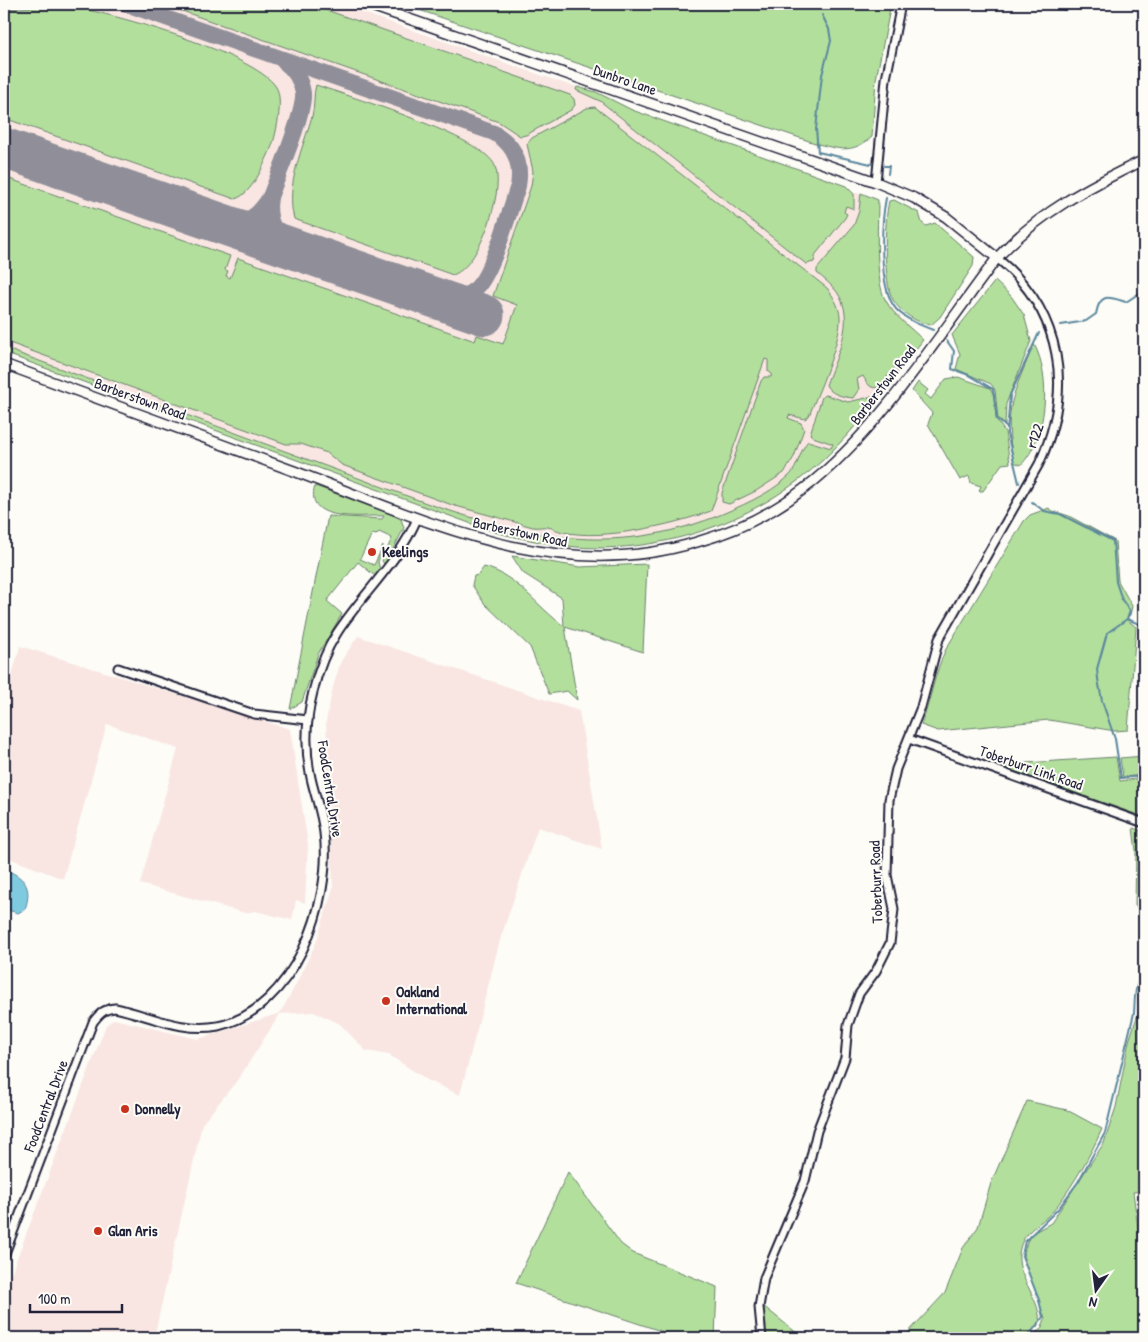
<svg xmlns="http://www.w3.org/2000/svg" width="1148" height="1342" font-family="'Patrick Hand',sans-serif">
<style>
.built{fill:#f9e6e2}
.green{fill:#b3df9d;stroke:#6a806c}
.water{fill:#7fcadf;stroke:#5a879d}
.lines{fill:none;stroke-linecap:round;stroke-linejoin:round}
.stream{stroke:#5a879d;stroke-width:2}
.taxiway{stroke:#908f99;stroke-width:16}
.runway{stroke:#908f99;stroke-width:41}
.minor-casing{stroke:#22223b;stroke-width:11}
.tertiary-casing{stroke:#22223b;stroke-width:12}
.secondary-casing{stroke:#22223b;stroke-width:12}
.minor{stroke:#fdfcf7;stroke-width:7}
.tertiary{stroke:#fdfcf7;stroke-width:9}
.secondary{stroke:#fdfcf7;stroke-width:9}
.poi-dot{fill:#c8321e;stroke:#fdfcf7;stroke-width:2}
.labels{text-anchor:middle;stroke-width:4;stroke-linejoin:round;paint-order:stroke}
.street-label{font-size:15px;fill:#22223b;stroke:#fdfcf7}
.poi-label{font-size:15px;font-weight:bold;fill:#22223b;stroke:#fdfcf7;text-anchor:start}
</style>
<rect width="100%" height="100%" fill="#fdfcf7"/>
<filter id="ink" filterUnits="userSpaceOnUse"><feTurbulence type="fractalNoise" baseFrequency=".02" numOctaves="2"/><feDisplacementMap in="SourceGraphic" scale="10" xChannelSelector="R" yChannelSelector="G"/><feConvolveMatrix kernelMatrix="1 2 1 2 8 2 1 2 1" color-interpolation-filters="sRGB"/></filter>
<g filter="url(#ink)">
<g class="built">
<path d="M4 4H338L563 83 596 92 632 110 846 186 853 193H861L878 200V253L882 294 894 311 923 340 848 436 823 460 796 483 766 503 734 519 706 530 664 541 619 547H578L534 542 494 532 4 353Z"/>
<path d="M358 636 579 711 602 849 538 827 500 940 460 1095 429 1081 389 1055 366 1051 340 1024 328 1018 313 1012 280 1014 239 1078 202 1124 154 1338H4V1292L106 1025 114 1019 198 1039 280 1013 293 990 316 943 333 888 326 721 333 687 341 661Z"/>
<path d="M20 646 290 729 308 845 305 903 296 900 292 920 255 911 245 913 140 884 178 749 107 724 63 879 4 856V705Z"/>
</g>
<g class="green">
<path d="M162 4H309L570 95 574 99 575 105 571 110 526 135 520 136 499 122Z"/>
<path d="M401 4H891L876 79 872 137C852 153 842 150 818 144Z"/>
<path d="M61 5C103 10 255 53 276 87 284 99 276 138 270 151 263 166 252 194 235 199L4 118V9Z"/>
<path d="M316 85C348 96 485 137 495 166 501 182 494 207 489 223 483 240 471 268 453 275L294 219C285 185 303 149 312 116 315 106 313 94 316 85Z"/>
<path d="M577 87 596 92 632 110 846 186 854 194V209L846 206 844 212 847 214 845 218 816 254 814 262 806 264 600 101 576 90Z"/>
<path d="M595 107 827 288C833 296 839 306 840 316 842 340 818 392 809 416L805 419 789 415 788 418 801 423 804 429 794 457 784 473 756 491 729 504 722 502V493L761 381 764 377H771L772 374 768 371V360L765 359 711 511C672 525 604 541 563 532 557 531 554 528 548 527 543 526 539 528 533 527L452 505 342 465 327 453 301 444H286L4 341V177L230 256 225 270 228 271 226 276 230 278 238 258 475 341 477 335 503 344 517 305 493 296 531 186 533 171 527 144 532 138 587 108Z"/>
<path d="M861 193 878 200C878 225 874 281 886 301 894 316 911 328 923 340 891 380 861 424 824 459 758 520 666 554 576 547 548 544 522 539 494 532L4 353V348L429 504C531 538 611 556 715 517 739 507 768 495 788 477 799 467 799 451 808 441L831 448 833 444 813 437 810 434 822 397 826 395 848 402 875 396 914 349 911 347 879 387C870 390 867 383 863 376L857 379 859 389 853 398C843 397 830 394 826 385 836 356 857 321 837 292 832 285 824 279 817 273V269L854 225 859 211Z"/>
<path d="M894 200 919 213 922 223 926 226 935 223 974 257 973 266 940 317 931 325C917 323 901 313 893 300 883 283 884 221 889 201Z"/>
<path d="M995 281 1011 296 1024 315 1031 341 1006 404 1005 425 998 419 995 390 991 384 956 369 960 354 952 335Z"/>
<path d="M1034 344C1052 377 1047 438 1021 465L1014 462C1002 409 1014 393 1034 344Z"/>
<path d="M958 377 990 388 994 395 996 419 1005 432 1010 463 1002 464 983 491H979L981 486 971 483 969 476 960 480 928 424 932 413 912 391 918 382 928 390 925 394 931 399 946 379Z"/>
<path d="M315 486 386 512 401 519 404 528 385 565 382 561 392 538 379 532 376 535 372 534 360 559 374 565 383 546 378 562 380 570 375 576 358 562 327 601 342 614 318 654 302 702 290 709 328 516 382 519 384 516C365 515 303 524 315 486Z"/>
<path d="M1049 508 1050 510 1069 516 1115 541 1118 581 1132 606 1130 615 1126 619 1136 627 1128 730 1115 731 1049 720 938 731 921 725C931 700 934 674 946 649L1024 521 1030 515Z"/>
<path d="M512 556 580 567 647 564 643 652 565 627 577 700 567 691 549 694 530 647 484 603 472 585 474 576 478 575 484 567C517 575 537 607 564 626L562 598 523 573Z"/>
<path d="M1144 756V775L1123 777 1120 758Z"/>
<path d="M1116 757 1120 781 1144 778V817L996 765Z"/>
<path d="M1133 828 1144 832V914L1135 906 1136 851Z"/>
<path d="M1144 980V1191L1133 1192 1139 1235 1144 1234V1338H1029L1041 1329 1045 1319 1023 1256 1027 1242 1031 1234 1051 1223 1104 1143 1116 1107 1129 1041 1140 1008V990Z"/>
<path d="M1027 1101 1067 1110 1102 1129C1090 1156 1075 1182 1057 1206 1044 1225 1021 1228 1019 1255 1017 1279 1043 1301 1039 1325L1023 1338H903L945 1293 963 1248 978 1227 991 1183Z"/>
<path d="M568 1172 621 1244 633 1253 717 1287 715 1338H682L516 1283Z"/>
<path d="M762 1305 803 1338H765Z"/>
</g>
<path class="water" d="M4 869C24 877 33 886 25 909L18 913 4 909Z"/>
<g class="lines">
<g class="stream">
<path d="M1019 4 1068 10 1080 4"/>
<path d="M823 9 824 4"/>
<path d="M822 15 829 29 831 41 822 75 816 129 818 152 871 164"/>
<path d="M884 166H889L888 174"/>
<path d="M886 198C881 224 878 288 896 309 905 319 920 325 933 330"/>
<path d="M1061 325 1086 321 1096 314C1100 292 1109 297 1126 302L1144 290"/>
<path d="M947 341 954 351 952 369 969 375 993 389 997 419 1007 428"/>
<path d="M1019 483 1007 433 1010 395 1039 333"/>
<path d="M1032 502 1044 511 1060 514 1113 541 1116 582 1122 600 1130 611 1127 619 1107 633 1097 669 1098 679 1102 701 1115 739 1121 778 1144 776"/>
<path d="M1127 619 1144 626"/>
<path d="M1027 1338 1043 1317 1039 1300 1022 1256 1025 1241 1058 1209 1078 1182 1105 1133 1134 1013C1135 1001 1134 982 1144 973"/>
</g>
<g class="taxiway">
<path d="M126 4 494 133C515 145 522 163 518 186 510 209 492 277 474 290 462 300 448 300 433 297"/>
<path d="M283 61C294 69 301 79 303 93 305 113 278 175 270 197 266 222 275 236 296 249"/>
<path d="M212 220C241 225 254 223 270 197"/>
</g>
<path class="runway" d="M4 148 484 315"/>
<defs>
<g id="minor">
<path d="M876 182 886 79 901 4"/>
<path d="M118 668 254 714 308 720"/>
<path d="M909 739 1144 823"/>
<path d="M4 1256 93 1022C100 1013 104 1009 115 1008 149 1015 182 1033 218 1026 294 1010 333 902 324 833 322 814 315 796 311 778 305 750 306 719 313 692 318 671 326 650 337 633 363 593 398 563 417 519"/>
<path d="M762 1338 759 1307 764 1278 805 1181 817 1131 845 1058 848 1025 859 994 876 971 890 943 894 909 887 875 889 800 896 769 921 707 939 639 1039 464C1074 390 1063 312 997 258"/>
</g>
<path id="tertiary" d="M997 258C1038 213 1090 186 1144 160"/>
<path id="secondary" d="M4 364C100 399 196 434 291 470 423 519 553 586 697 542 736 531 773 513 805 488 880 430 940 333 997 258L946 217 914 198 876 182 366 4"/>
</defs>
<use href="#minor" class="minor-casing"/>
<use href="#tertiary" class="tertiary-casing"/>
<use href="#secondary" class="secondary-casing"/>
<use href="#minor" class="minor"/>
<use href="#tertiary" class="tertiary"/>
<use href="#secondary" class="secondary"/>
</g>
</g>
<g class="poi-dot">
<circle cx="372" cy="552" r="5"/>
<circle cx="386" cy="1001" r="5"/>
<circle cx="125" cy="1109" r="5"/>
<circle cx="98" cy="1231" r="5"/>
</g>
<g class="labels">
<g class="street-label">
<text transform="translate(625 80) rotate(19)" y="5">Dunbro Lane</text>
<text transform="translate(883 385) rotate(-52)" y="5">Barberstown Road</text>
<text transform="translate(140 399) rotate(20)" y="5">Barberstown Road</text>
<text transform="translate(1035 436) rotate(-70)" y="5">r122</text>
<text transform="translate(520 532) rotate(12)" y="5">Barberstown Road</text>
<text transform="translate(1031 768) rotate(19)" y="5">Toberburr Link Road</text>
<text transform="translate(330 789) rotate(81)" y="5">FoodCentral Drive</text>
<text transform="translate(876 882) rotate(-92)" y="5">Toberburr Road</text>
<text transform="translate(46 1106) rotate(-69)" y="5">FoodCentral Drive</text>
</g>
<g class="poi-label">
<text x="382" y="557">Keelings</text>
<text x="396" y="997">Oakland<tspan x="396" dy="17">International</tspan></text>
<text x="135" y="1114">Donnelly</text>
<text x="108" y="1236">Glan Aris</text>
</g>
</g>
<rect width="1148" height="1342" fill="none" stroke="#fdfcf7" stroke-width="20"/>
<rect x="10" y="10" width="1128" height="1322" fill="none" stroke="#22223b" stroke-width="2" filter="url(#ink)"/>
<g transform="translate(1096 1290) rotate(194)" stroke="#fdfcf7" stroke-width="4" paint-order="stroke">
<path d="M0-4L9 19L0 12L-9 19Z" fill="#22223b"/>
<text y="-8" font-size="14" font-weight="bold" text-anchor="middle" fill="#22223b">N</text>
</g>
<path d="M30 1304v8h92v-8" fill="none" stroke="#22223b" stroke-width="2.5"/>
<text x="38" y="1304" font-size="15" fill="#22223b" stroke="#fdfcf7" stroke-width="4" paint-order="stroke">100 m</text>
</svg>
